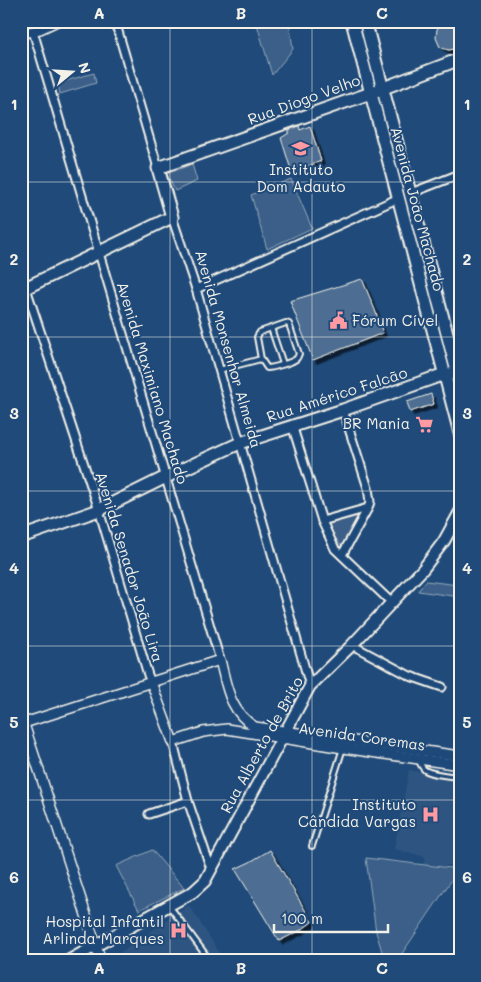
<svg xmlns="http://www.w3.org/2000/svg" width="481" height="982" font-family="Mali,sans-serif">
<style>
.built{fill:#2d5581}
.green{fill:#3a5f88;stroke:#97a8b8}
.building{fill:#4d6e92;stroke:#f4f1e8;filter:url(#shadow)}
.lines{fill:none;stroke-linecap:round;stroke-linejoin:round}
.service-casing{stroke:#f4f1e8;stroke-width:8}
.minor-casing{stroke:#f4f1e8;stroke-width:11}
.tertiary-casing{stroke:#f4f1e8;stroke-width:12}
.secondary-casing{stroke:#f4f1e8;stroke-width:14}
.primary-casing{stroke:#f4f1e8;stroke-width:15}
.service{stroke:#1f4a7a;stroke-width:4}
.minor{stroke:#1f4a7a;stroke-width:7}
.tertiary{stroke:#1f4a7a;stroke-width:9}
.secondary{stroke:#1f4a7a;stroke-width:10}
.primary{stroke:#1f4a7a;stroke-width:11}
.grid{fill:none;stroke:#f4f1e8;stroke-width:1;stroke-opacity:0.55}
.labels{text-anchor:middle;stroke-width:4;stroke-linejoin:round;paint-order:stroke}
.street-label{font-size:15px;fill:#f4f1e8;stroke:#1f4a7a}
.poi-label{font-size:15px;fill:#f4f1e8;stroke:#1f4a7a;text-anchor:end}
.neatline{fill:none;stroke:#f4f1e8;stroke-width:2}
.grid-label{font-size:16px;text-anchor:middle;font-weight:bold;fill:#f4f1e8}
</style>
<defs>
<filter id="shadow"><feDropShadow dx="3.5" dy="3.5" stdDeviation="0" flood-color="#0009"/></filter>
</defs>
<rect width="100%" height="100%" fill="#1f4a7a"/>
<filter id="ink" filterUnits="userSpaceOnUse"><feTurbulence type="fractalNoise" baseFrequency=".02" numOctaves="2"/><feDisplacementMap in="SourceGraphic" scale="10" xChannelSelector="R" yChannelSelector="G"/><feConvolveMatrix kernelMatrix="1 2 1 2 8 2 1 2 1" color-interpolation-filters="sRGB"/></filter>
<g filter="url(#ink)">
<g class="built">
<path d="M409 770 460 779V864L423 868 425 857 394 849Z"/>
<path d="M189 905 223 958 221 961H108Z"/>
</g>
<g class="green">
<path d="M256 21H289L293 49 272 75Z"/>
<path d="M94 73 96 83 60 94 58 83Z"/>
<path d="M192 164 197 181 175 191 167 174Z"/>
<path d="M291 179 312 228 267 249 251 195Z"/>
<path d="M362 513 343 549 325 523Z"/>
<path d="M460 579V597L418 591 426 581 458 585Z"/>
<path d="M152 850 184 888 139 910 116 866Z"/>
<path d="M366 858 459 869 397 961H385L376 932Z"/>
</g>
<g class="building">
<path d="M449 22 453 23 460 27V45L454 49 449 50 445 49 440 47 436 38 437 29 440 26Z"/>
<path d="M299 126 300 130 310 126 321 161 292 173 281 138 289 133V130Z"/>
<path d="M362 279 375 310 383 333 313 360 290 301Z"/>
<path d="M431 394 434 404 410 412 407 402Z"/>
<path d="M270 850 312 922 301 930 279 941 235 869 250 862Z"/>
</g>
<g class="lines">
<defs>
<g id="service">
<path d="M286 323 289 324 299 354C298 355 298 357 297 358 294 362 273 368 267 368L261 359 257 337 260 332Z"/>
<path d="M271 328 283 364"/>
<path d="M219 370 261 359"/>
<path d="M418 759C420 763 422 768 425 770 433 775 451 776 460 777"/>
<path d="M312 846 343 748"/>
<path d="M170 907 205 954 208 961"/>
</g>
<g id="minor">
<path d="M115 21 158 168"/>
<path d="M33 31 220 660"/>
<path d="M411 193 460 174"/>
<path d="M172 217 196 289 310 686"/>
<path d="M21 273 99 510 148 675 151 682"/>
<path d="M196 289 399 198"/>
<path d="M292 425 322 521 335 549 391 602"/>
<path d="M322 521 368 508"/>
<path d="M342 555 368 508 370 502 368 488 343 410"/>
<path d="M352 645 410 676 442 687"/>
<path d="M173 742 188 801 211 869"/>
<path d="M149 814 188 801"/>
</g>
<g id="tertiary">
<path d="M21 34 40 29 57 21"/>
<path d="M151 682 173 742 203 732 227 729 343 748 460 765"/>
<path d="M21 715 101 961"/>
<path d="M21 724 220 660C227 687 229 711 255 727L460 756"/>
</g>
<path id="secondary" d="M68 961 193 892 205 881 310 686 352 645 423 569 444 541 460 512"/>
<g id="primary">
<path d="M352 21 460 433"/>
<path d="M365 21 460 383"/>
<path d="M21 290 172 217 158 168 365 95 460 59"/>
<path d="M21 537 99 510 166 477 240 443 343 410 439 376 460 372"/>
</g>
</defs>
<use href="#service" class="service-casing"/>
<use href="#minor" class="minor-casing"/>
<use href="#tertiary" class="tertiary-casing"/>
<use href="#secondary" class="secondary-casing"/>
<use href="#primary" class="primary-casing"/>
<use href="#service" class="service"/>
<use href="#minor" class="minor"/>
<use href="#tertiary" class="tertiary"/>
<use href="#secondary" class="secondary"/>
<use href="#primary" class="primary"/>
</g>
</g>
<path class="grid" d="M170 21V961M312 21V961M21 182H460M21 337H460M21 491H460M21 646H460M21 800H460"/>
<defs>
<symbol id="school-bare" viewBox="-9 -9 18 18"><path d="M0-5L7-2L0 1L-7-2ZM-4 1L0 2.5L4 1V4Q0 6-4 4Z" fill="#ff9aa2" stroke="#1f4a7a" stroke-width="2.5" paint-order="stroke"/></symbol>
<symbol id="civic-bare" viewBox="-9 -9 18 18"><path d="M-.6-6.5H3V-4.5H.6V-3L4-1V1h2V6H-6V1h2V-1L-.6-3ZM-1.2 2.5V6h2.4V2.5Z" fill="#ff9aa2" stroke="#1f4a7a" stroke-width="2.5" paint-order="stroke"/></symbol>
<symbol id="supermarket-bare" viewBox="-9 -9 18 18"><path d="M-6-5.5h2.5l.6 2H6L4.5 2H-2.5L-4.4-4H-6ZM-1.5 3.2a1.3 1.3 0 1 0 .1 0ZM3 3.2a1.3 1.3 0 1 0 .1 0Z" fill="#ff9aa2" stroke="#1f4a7a" stroke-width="2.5" paint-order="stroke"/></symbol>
<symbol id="hospital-bare" viewBox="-9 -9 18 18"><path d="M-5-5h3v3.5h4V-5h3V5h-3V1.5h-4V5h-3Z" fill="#ff9aa2" stroke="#1f4a7a" stroke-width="2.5" paint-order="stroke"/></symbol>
</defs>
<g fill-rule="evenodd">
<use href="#school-bare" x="288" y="136" width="25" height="25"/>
<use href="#civic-bare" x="326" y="308" width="25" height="25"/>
<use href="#supermarket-bare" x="412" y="412" width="25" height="25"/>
<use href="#hospital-bare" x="418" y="802" width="25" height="25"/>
<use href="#hospital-bare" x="166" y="918" width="25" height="25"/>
</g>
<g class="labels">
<g class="street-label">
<text transform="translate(304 100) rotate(-20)" y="5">Rua Diogo Velho</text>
<text transform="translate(417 209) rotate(75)" y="5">Avenida João Machado</text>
<text transform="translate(228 349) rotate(74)" y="5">Avenida Monsenhor Almeida</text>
<text transform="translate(152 383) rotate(73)" y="5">Avenida Maximiano Machado</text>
<text transform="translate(337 395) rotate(-18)" y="5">Rua Américo Falcão</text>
<text transform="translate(129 567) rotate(73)" y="5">Avenida Senador João Lira</text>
<text transform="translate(362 737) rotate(8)" y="5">Avenida Coremas</text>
<text transform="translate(262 745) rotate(-61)" y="5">Rua Alberto de Brito</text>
</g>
<g class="poi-label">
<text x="301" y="175" text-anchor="middle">Instituto<tspan x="301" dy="17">Dom Adauto</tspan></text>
<text x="352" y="326" text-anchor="start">Fórum Cível</text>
<text x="410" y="429">BR Mania</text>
<text x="416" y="810">Instituto<tspan x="416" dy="17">Cândida Vargas</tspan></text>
<text x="164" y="927">Hospital Infantil<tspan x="164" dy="17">Arlinda Marques</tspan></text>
</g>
</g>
<rect width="481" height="982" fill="none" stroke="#1f4a7a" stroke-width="55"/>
<g transform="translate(72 72) rotate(72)" stroke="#1f4a7a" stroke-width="4" paint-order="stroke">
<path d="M0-4L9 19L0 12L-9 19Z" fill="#f4f1e8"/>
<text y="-8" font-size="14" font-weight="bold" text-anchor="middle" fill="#f4f1e8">N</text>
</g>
<path d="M274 924v8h114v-8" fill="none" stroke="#f4f1e8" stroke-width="2.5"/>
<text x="281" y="924" font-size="15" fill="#f4f1e8" stroke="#1f4a7a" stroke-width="4" paint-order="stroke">100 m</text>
<rect x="28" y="28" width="426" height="926" class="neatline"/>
<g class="grid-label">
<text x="99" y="19">A</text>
<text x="241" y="19">B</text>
<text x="382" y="19">C</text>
<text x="14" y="110">1</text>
<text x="467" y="110">1</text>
<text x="14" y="265">2</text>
<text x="467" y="265">2</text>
<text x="14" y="419">3</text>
<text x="467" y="419">3</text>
<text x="14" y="574">4</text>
<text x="467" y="574">4</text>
<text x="14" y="728">5</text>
<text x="467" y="728">5</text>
<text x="14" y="883">6</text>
<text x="467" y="883">6</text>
<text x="99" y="974">A</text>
<text x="241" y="974">B</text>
<text x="382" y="974">C</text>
</g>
</svg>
